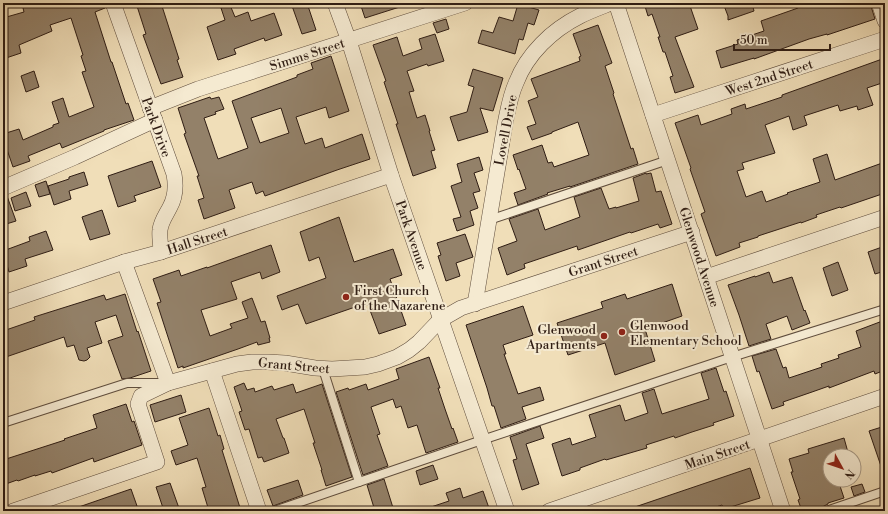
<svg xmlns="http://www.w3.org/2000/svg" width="888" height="514" font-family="'Libre Bodoni',serif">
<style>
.building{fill:#938169;stroke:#2f1d14;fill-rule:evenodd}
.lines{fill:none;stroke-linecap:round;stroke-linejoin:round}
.lane-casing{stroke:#5f4d3d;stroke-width:10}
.street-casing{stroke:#5f4d3d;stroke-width:16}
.lane{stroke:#f5ead1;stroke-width:8}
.street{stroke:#f5ead1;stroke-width:15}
.poi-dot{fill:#8f2418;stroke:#f5ead1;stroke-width:1.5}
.labels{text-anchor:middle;stroke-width:4;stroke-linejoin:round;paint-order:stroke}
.street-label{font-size:13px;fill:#2f1d14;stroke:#f5ead1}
.poi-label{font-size:13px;fill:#2f1d14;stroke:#f5ead1;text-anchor:start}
</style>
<rect width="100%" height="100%" fill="#f0deb8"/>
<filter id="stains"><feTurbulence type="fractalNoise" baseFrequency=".005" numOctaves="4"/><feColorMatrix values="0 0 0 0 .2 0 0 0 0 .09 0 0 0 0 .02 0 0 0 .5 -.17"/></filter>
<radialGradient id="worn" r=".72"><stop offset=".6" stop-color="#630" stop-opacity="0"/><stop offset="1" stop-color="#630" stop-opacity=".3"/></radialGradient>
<g class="building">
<path d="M36 3H104L105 8 95 12 111 62H112L126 104 128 103 134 120 104 130V131L62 148 60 143 28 156 30 161 13 167 3 138V134L19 129 23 140 53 127V125L59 123 52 102 63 98 69 117 94 107 82 72 86 71 81 56 83 55 71 18 50 25 52 31 19 45 21 53 3 59V18L24 12 23 8Z"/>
<path d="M136 3H161L179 59 177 60 183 77 161 84 143 35 146 34Z"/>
<path d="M291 3H307L316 30 302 34Z"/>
<path d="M360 3H405L406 5 365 18Z"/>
<path d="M644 3H689L698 29 675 37 694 87 675 93 670 77 673 76 665 52H663L658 37H660L652 14 648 16Z"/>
<path d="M723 3H752L754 11 728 20V16Z"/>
<path d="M804 3H813L814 7 826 3H870L875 19 827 35V34L809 39 754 59V58L721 68 716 51 738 44 737 40 764 31 761 21 798 8 797 5Z"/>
<path d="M518 4 539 10 534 25 528 23 523 40 519 39 515 54 478 43 482 30 493 33 499 17 513 21Z"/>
<path d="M230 5 235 17 248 12 251 21 274 13 282 35 265 41 264 38 234 49 236 54 218 60 207 27 225 20 221 8Z"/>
<path d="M446 19 449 29 437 33 433 23Z"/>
<path d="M598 25 612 63 605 66 614 93 613 94 631 149 633 148 638 164 570 187V186L547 193 548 194 518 205 514 193 526 189 519 169 518 170 513 155 542 145 548 163 552 162 554 167 589 155 578 122 552 132V133L532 140 527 127 536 124 528 101 538 97 531 79 580 61 579 57 581 56 573 34Z"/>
<path d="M435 34 444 61 428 66 427 64 407 71 414 91 409 92 417 118 425 115 430 131H429L435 150 431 151 436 168 413 176 396 124H398L384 82 386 81 373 45 397 37 403 56 422 49 419 39Z"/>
<path d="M331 56 349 111 329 118 326 107 296 117 305 144 322 138 325 148 362 134 370 159 337 170 265 196 263 191 256 194 252 182 229 190 235 208 204 219 198 200 204 198 197 176H199L184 134 186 133 178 108 210 97 211 99 219 97 224 109 215 112 216 114 204 118 218 159 248 148 232 101 297 77V75L313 69 311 63ZM281 108 289 133 260 143 251 118Z"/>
<path d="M885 58V82L867 88 873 105 858 110 857 106 840 111 838 105 804 116 807 125 793 130 789 116 765 125 775 153 742 163 744 169 737 171 746 197 762 191 766 202 788 194 787 193 820 182 813 159 827 154 835 180 885 162V193L841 208 840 207 816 215 817 217 801 223V222L758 236V237L739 243 740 247 716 256 701 214 705 212 690 169 691 168 675 123 698 115 701 125 732 114 731 109 745 104 746 109 782 97V95Z"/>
<path d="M473 69 503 78 493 111 480 108 488 132 458 141 450 117 467 112 474 87 468 85Z"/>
<path d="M34 71 39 87 26 92 21 76Z"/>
<path d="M479 157 483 170 474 173 480 191 473 193 478 208 470 211 474 225 457 231 453 219 461 217 451 186 462 182 457 164Z"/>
<path d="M152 161 161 187 134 196 136 201 118 207 108 176Z"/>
<path d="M84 172 88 185 69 191 71 199 54 205 48 186 69 179V177Z"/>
<path d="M646 173V174L651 173 656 192 661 191 672 224 660 228 658 224 631 233 630 232 578 250 577 246 524 264 525 268 507 275 498 248 517 241 509 219 538 209 545 230 580 217 574 197 601 188 609 209 616 207V208L639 201 633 178Z"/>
<path d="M46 181 50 194 39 197 35 185Z"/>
<path d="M26 192 31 206 15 211 11 198Z"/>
<path d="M7 196 16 221 3 225V197Z"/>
<path d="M102 210 110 234 90 240 82 217Z"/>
<path d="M339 217 354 262 393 249 402 275 390 279 406 325 379 334 368 305 362 307 361 305 306 324 298 304 282 310 277 296 326 278 319 257 309 261 300 232Z"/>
<path d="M46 231 53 250 25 259 27 266 9 272 7 265 3 266V251L30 241 29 237Z"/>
<path d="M465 234 473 257 456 263 460 276 446 281 438 256 441 255 437 243Z"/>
<path d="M271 245 280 272 262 279 260 272 231 282 237 299 201 310 210 336 232 328 230 324 248 318 242 302 252 298 261 322 265 321 270 338H269L270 342 258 345 257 342 238 349 183 368V366L178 368 157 303 161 302 153 279 179 270 181 276 207 267V268Z"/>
<path d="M885 246V271L875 274 868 252Z"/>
<path d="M838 262 848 290 832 296 823 268Z"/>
<path d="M769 272 773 283 792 277 804 311 805 310 810 323 792 330 787 316 766 324 771 339 749 346 739 315 728 285 755 276V277Z"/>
<path d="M672 284 682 316 645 329 655 361 615 375 605 343 568 355 557 323 603 308 601 302 625 294 627 299Z"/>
<path d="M125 294 137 332 138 331 151 371 130 378 122 379 108 341 123 336 116 315 95 322 102 343 87 348 90 357 87 360 84 361 79 360 74 345 67 347 64 337 3 358V331L35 320 34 317 104 295 106 300Z"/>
<path d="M523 306 533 335 503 345 506 354H504L518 394 540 387 544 400 522 407 526 419 501 428 494 406H492L487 388 466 325Z"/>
<path d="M885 320V370L875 374 874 371 829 388V386L812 392 783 402 784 405 772 409 759 371 757 372 752 356 776 349 783 368 786 367 789 378 822 367 821 364 839 358 838 355 861 347 856 331Z"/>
<path d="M429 357 440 388H438L445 409 452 429 453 428 458 442 426 453 417 425 408 428 401 406 396 408 393 399 371 407 380 434 377 435 388 466 363 475 336 392 348 388 349 390 366 384 368 390 399 379 396 369Z"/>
<path d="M716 368 724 392 726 391 734 416 713 423 714 425 692 432 675 438 674 436 646 445 647 448 606 460 605 459 580 468V470L562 476 552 444 570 438 572 445 596 437 589 415 620 405 625 421 648 413 642 393 654 389 662 414 709 399 701 373Z"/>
<path d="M244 383 247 390 254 388 255 392 272 386 274 390 293 384 296 393 322 384 352 477 326 486 321 470H322L313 443H315L304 409 276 419 283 438H284L289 453 264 462 262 457 258 458 249 429 245 430 239 412 242 411 234 387Z"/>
<path d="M181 395 186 412 155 422 150 405Z"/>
<path d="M126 404 132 422 134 421 142 445 94 462 93 458 52 473 51 471 35 476V475L18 481 17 480 3 485V460L65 440 64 439 97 428 93 415Z"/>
<path d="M209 408 218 436 220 435 224 449 222 450 241 511H209L202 488 206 487 197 458 176 465 171 451 188 445 179 418Z"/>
<path d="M540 426 544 438 526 444 539 484 522 490 513 460 517 459 510 437Z"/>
<path d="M885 426V472H883L869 431Z"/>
<path d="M844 438 849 456H830V480H838L844 498 828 503V504L824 506 821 508 813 511H802L798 500 800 499 791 472H793L789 459 809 453 808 449Z"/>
<path d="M433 465 438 479 420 485 416 471Z"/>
<path d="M750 468 760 498 724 509 722 505 704 511H629V509Z"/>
<path d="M384 479 394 511H375L367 485Z"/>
<path d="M298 480 303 495 273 506 267 490Z"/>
<path d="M170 483 180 511H164L156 487Z"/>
<path d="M862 484 865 492 854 496 851 487Z"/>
<path d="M460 488 463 498 483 491 490 511H425V509L449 501 446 493Z"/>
<path d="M131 489 137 506 120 511H73V509Z"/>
</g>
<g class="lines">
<defs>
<g id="lane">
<path d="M489 220 668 160"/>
<path d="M323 369 359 482"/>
<path d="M3 423 127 383H162"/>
<path d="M274 511 482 440 732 357 885 309"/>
<path d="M826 511 885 491"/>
</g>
<g id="street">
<path d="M113 3 174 174C176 185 176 196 170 207 166 215 161 221 160 230 159 236 161 245 161 252"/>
<path d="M335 3 349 41 391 175 507 511"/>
<path d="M616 3 783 511"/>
<path d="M879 3 885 21"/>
<path d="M150 108 198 89 465 3"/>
<path d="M653 115 885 39"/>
<path d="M3 188 75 157 155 120"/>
<path d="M124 262 168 383"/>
<path d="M706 277 885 217"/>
<path d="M3 303 124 262 161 252 391 175"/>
<path d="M475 304 505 124C508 110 510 96 516 83 527 54 552 30 580 16 590 11 601 7 611 3"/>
<path d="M212 371 259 511"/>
<path d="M13 511 157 462 138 404 141 396 168 383 237 364 252 362H268L285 363 315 368 332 369 365 367 378 364 397 357 409 350 419 342 440 320 461 308 692 232"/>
<path d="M549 511 885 396"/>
</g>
</defs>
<use href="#lane" class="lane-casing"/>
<use href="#street" class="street-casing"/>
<use href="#lane" class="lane"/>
<use href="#street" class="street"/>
</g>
<g class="poi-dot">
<circle cx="346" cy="297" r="4"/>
<circle cx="622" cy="332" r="4"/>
<circle cx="604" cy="336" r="4"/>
</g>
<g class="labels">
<g class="street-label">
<text transform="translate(307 54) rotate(-18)" y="5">Simms Street</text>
<text transform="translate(769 77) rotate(-18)" y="5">West 2nd Street</text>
<text transform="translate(157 127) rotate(70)" y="5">Park Drive</text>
<text transform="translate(505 130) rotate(-79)" y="5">Lovell Drive</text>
<text transform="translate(412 235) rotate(71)" y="5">Park Avenue</text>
<text transform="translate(197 240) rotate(-18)" y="5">Hall Street</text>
<text transform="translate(700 257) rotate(72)" y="5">Glenwood Avenue</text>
<text transform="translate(603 261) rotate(-18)" y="5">Grant Street</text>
<text transform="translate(294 365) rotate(5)" y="5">Grant Street</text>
<text transform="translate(717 454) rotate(-19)" y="5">Main Street</text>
</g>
<g class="poi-label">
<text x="354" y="295">First Church<tspan x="354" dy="15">of the Nazarene</tspan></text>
<text x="630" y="330">Glenwood<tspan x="630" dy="15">Elementary School</tspan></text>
<text x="596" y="334" text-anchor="end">Glenwood<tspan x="596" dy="15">Apartments</tspan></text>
</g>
</g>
<rect width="888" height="514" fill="none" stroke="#f0deb8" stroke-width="16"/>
<rect x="4" y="4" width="880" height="506" fill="none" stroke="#2f1d14" stroke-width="2"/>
<rect x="8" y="8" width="872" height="498" fill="none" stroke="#2f1d14"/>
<g transform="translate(842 468) rotate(130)"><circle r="19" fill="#f5ead1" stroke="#a69885"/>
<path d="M0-3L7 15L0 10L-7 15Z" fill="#8f2418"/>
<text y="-6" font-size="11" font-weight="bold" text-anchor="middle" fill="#2f1d14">N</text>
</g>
<path d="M734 44v6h96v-6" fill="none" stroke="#2f1d14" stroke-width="2"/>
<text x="740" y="44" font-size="12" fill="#2f1d14" stroke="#f5ead1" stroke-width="3" paint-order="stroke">50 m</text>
<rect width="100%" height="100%" filter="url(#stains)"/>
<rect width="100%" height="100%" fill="url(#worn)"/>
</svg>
